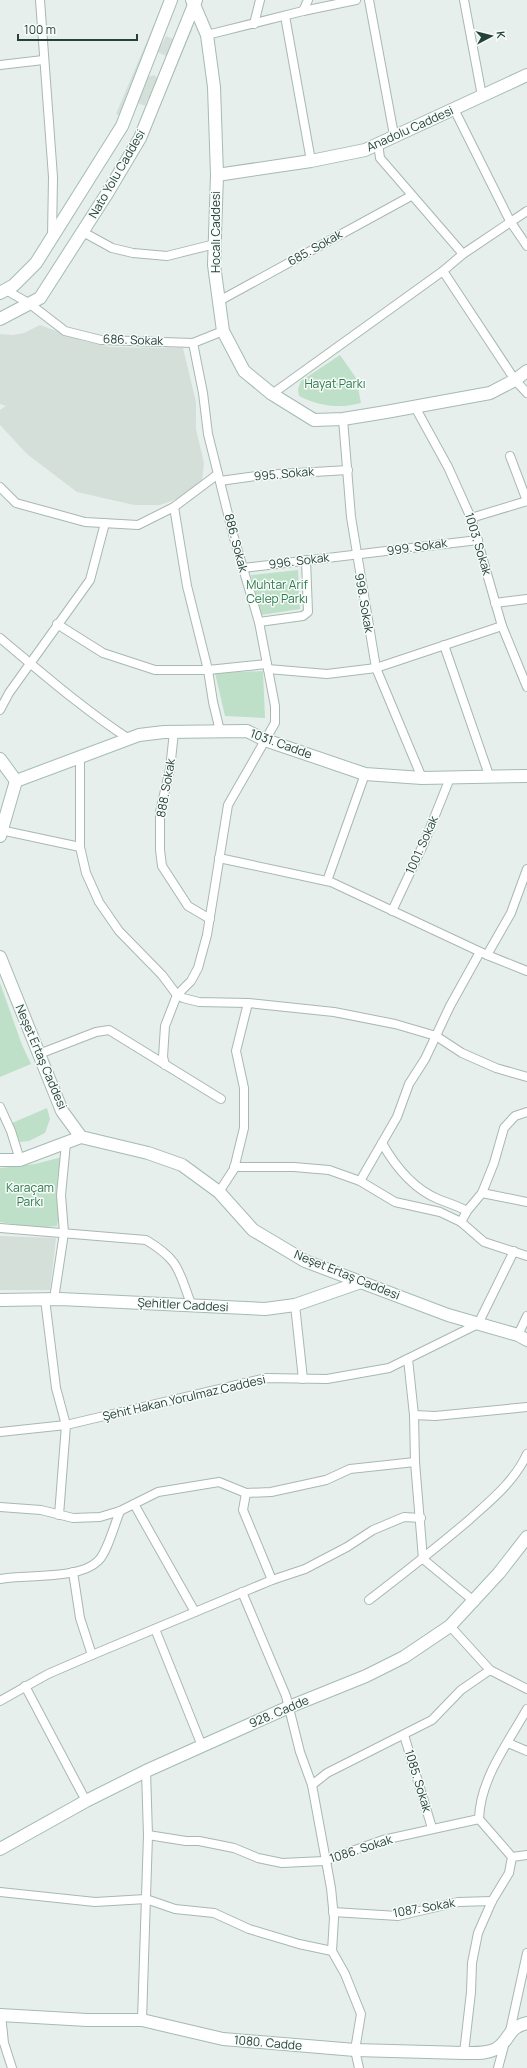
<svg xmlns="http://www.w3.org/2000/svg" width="527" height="2068" font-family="Manrope,sans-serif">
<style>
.built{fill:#d4dfda;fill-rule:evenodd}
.green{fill:#bfe0c8}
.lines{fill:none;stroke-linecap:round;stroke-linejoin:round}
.street-casing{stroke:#a8b8b2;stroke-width:10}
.secondary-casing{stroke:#a4bbb3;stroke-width:14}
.street{stroke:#fff;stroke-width:8}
.secondary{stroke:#fff;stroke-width:12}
.labels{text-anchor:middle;stroke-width:3;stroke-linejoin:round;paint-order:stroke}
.street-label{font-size:12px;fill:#24423a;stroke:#f7fbf9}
.park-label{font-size:12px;fill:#2d7a4b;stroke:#f7fbf9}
</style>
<rect width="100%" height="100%" fill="#e6efeb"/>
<g class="built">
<path d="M158 15 164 18 153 42 161 46 166 36 173 39 169 49 177 52 187 28 192 30 150 129 155 101 148 98 145 106 138 103 141 95 132 91 122 116 116 114ZM150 49 174 59 159 95 151 91 158 79 154 75 147 77 144 88 136 84Z"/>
<path d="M40 325 83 341 110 347 183 348 196 402V429L204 463 202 481 185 496 160 505H134L77 492 27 454 0 425V410L6 406 0 404V334L13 335 24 333Z"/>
<path d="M0 1236 56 1238 50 1290H0Z"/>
</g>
<g class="green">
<path d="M340 355 356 378 361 403C340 409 318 406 299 396L298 389 301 381Z"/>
<path d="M298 570 300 609 261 615 251 575Z"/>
<path d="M263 671 265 718 225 716 215 673Z"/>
<path d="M0 983 22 1045 31 1064 0 1077Z"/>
<path d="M47 1108 50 1119 45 1133 29 1141 20 1142 12 1123Z"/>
<path d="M62 1157 60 1209 57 1226 36 1228 0 1222V1168L35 1164Z"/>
</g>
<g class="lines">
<defs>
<g id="street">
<path d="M40 0 53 177 52 237"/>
<path d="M369 0 394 135"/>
<path d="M464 0 482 96"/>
<path d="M303 11 308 0"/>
<path d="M285 16 311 161"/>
<path d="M254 24 260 0"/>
<path d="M207 35 303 11 356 0"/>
<path d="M0 65 43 60"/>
<path d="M454 109 510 221 527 246"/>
<path d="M378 143 380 158 463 254"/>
<path d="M83 232 112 248 133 253 167 256 215 244"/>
<path d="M443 271 515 380 527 393"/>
<path d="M6 290 30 304 65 331 101 340 193 343 223 331"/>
<path d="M219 301 411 196"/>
<path d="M272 394 443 271 463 254 527 211"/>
<path d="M415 407 448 467 471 518 502 626 527 687"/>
<path d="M343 419 351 517 376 668 422 778"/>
<path d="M510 456 527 501"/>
<path d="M220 481 263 475 348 470"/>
<path d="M0 487 16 503 85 522 138 525 174 507 218 474"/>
<path d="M174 507 187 586 208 670 213 702 220 731"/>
<path d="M471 518 527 501"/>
<path d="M243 568 478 540"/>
<path d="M495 603 527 599"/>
<path d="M259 622 303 616 308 612 306 560"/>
<path d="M57 624 103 653 155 670H208L267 664"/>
<path d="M0 638C42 673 83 709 129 739"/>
<path d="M444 645 490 778"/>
<path d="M268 669 327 674 376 668 502 626"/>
<path d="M0 710 9 693 90 580 105 523"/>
<path d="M174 732 170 769 160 812V850L162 866 188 906 210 919"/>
<path d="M80 757V847L86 873 99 902 119 931 162 975 177 995 183 998 199 1002 248 1003 334 1012 395 1024 436 1036 462 1053 496 1068 527 1077"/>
<path d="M0 830 80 847"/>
<path d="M219 858 331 882 487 955 527 971"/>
<path d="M327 881 365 774"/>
<path d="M392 911 424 843 450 778"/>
<path d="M487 955 511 913 527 869"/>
<path d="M39 1054 96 1032 109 1030 221 1099"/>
<path d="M165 1065 163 1057 165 1026 177 995 191 981 198 968 207 935 228 805 275 723V706L259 622 234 538 208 434 203 393 193 343"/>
<path d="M0 1107 11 1131 20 1160"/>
<path d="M382 1143C395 1166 414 1189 438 1199 448 1203 458 1206 467 1211"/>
<path d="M234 1167H294L329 1170 360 1181 395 1202 440 1212 461 1222 484 1242 527 1256"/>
<path d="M360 1181 397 1117 409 1084 425 1059 450 1006 480 952"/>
<path d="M219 1192 234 1169 244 1128V1088L236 1051 248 1003"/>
<path d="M482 1193 527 1202"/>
<path d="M461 1222 467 1211 482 1193 494 1163 504 1128 515 1116 527 1112"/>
<path d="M0 1228 146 1240C181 1261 178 1271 192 1306"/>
<path d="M45 1299 56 1388 66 1425 59 1515"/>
<path d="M54 1299 64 1233 61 1195 66 1143"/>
<path d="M295 1305 303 1379"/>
<path d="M518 1335 527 1316"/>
<path d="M408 1359 414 1415 415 1462 423 1559 475 1602"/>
<path d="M414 1415 435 1416 527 1407"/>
<path d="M0 1432 66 1425 266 1378 327 1379 389 1368 478 1324 514 1251"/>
<path d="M246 1493 243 1510 272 1580"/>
<path d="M134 1504 195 1612"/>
<path d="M0 1507 41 1510 73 1518 100 1517 120 1511 158 1492 219 1482 246 1493 271 1492 326 1480 350 1469 415 1462"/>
<path d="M73 1572 80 1618 92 1655"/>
<path d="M0 1579C26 1574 79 1580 98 1561 107 1553 115 1523 120 1511"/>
<path d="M242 1592 286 1696 300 1752 312 1785 331 1888 334 1918 332 1951 345 1974 361 2014 355 2050 359 2068"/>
<path d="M369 1600C403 1574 436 1548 469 1520 491 1500 514 1482 527 1454"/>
<path d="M450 1626 490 1670 527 1689"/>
<path d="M155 1629 202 1746"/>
<path d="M25 1686 86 1801"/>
<path d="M0 1701 48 1674 92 1655 272 1580 305 1569 347 1547 373 1530 404 1517 421 1518"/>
<path d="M404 1735 432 1828"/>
<path d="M508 1743 527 1751"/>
<path d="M312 1785 327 1773 432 1720 461 1690 490 1670"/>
<path d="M148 1835 186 1841H199L234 1848 258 1858 282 1863 324 1861 383 1840 479 1819"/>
<path d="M512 1857 527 1855"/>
<path d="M0 1892 95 1902 146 1899 175 1909 214 1913 249 1929 299 1944 332 1951"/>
<path d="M333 1912 398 1916 458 1902 492 1901"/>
<path d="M1 2015 4 2043 12 2068"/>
<path d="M142 2020 148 1835 146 1771"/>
<path d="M510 2031 527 1953"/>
<path d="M464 2053 471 1992 472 1963 478 1933 492 1901 509 1873 512 1857 479 1819C480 1779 508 1743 527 1709"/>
<path d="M498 2068 505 2042"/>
</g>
<g id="secondary">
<path d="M192 0 207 35 214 87 217 175 214 265 223 331 244 371 272 394 314 420 343 419 386 412 490 393 515 380 527 371"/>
<path d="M217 175 311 161 365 150 527 75"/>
<path d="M0 293 14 285 36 263 122 126 171 0"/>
<path d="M0 319 40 298 108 192 140 138 196 0"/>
<path d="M0 759 16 781 0 836"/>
<path d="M16 781 139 735 164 732 247 731 265 740 365 774 422 778 527 776"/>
<path d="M0 957 62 1111 81 1137 148 1153 182 1165 219 1192 253 1230 305 1261 448 1315 518 1335 527 1340"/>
<path d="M0 1160H20L81 1137"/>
<path d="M0 1300 60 1299 265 1309 295 1305 361 1282"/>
<path d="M0 1849 86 1801 146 1771 289 1707 366 1676 404 1657 450 1626 499 1573 527 1537"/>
<path d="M0 2015 87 2020H142L223 2039 355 2050 464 2053C474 2053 486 2054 496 2049 511 2040 506 2028 527 2023"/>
</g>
</defs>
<use href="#street" class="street-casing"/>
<use href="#secondary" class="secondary-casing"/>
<use href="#street" class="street"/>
<use href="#secondary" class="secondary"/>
</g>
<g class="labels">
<g class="street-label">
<text transform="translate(410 129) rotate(-24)" y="4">Anadolu Caddesi</text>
<text transform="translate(117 174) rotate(-60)" y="4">Nato Yolu Caddesi</text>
<text transform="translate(216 232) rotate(-90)" y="4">Hocalı Caddesi</text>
<text transform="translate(315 248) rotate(-29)" y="4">685. Sokak</text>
<text transform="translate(133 340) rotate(2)" y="4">686. Sokak</text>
<text transform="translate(284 474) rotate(-5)" y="4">995. Sokak</text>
<text transform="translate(236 543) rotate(75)" y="4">886. Sokak</text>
<text transform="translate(478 544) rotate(73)" y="4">1003. Sokak</text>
<text transform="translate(417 547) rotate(-8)" y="4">999. Sokak</text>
<text transform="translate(299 561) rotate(-7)" y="4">996. Sokak</text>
<text transform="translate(364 603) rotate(80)" y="4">998. Sokak</text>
<text transform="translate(281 744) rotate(20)" y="4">1031. Cadde</text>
<text transform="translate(166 788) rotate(-80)" y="4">888. Sokak</text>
<text transform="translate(422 845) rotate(-66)" y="4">1001. Sokak</text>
<text transform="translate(41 1057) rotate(67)" y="4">Neşet Ertaş Caddesi</text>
<text transform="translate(347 1275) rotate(22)" y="4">Neşet Ertaş Caddesi</text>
<text transform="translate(183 1305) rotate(3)" y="4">Şehitler Caddesi</text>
<text transform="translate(184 1398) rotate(-13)" y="4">Şehit Hakan Yorulmaz Caddesi</text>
<text transform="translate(279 1712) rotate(-23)" y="4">928. Cadde</text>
<text transform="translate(418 1781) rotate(73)" y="4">1085. Sokak</text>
<text transform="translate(361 1849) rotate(-18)" y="4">1086. Sokak</text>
<text transform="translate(424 1908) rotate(-10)" y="4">1087. Sokak</text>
<text transform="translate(268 2043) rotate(5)" y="4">1080. Cadde</text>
</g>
<g class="park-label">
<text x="335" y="388">Hayat Parkı</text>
<text x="277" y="589">Muhtar Arif<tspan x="277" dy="14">Celep Parkı</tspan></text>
<text x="30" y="1192">Karaçam<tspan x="30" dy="14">Parkı</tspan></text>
</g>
</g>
<g transform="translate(491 36) rotate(83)" stroke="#f7fbf9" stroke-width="3" paint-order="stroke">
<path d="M0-3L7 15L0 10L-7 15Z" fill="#24423a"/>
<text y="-6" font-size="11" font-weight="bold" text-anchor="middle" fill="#24423a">K</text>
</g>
<path d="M18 34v6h119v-6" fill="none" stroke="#24423a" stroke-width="2"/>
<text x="24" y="34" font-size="12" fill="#24423a" stroke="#f7fbf9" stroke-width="3" paint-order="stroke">100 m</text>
</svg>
